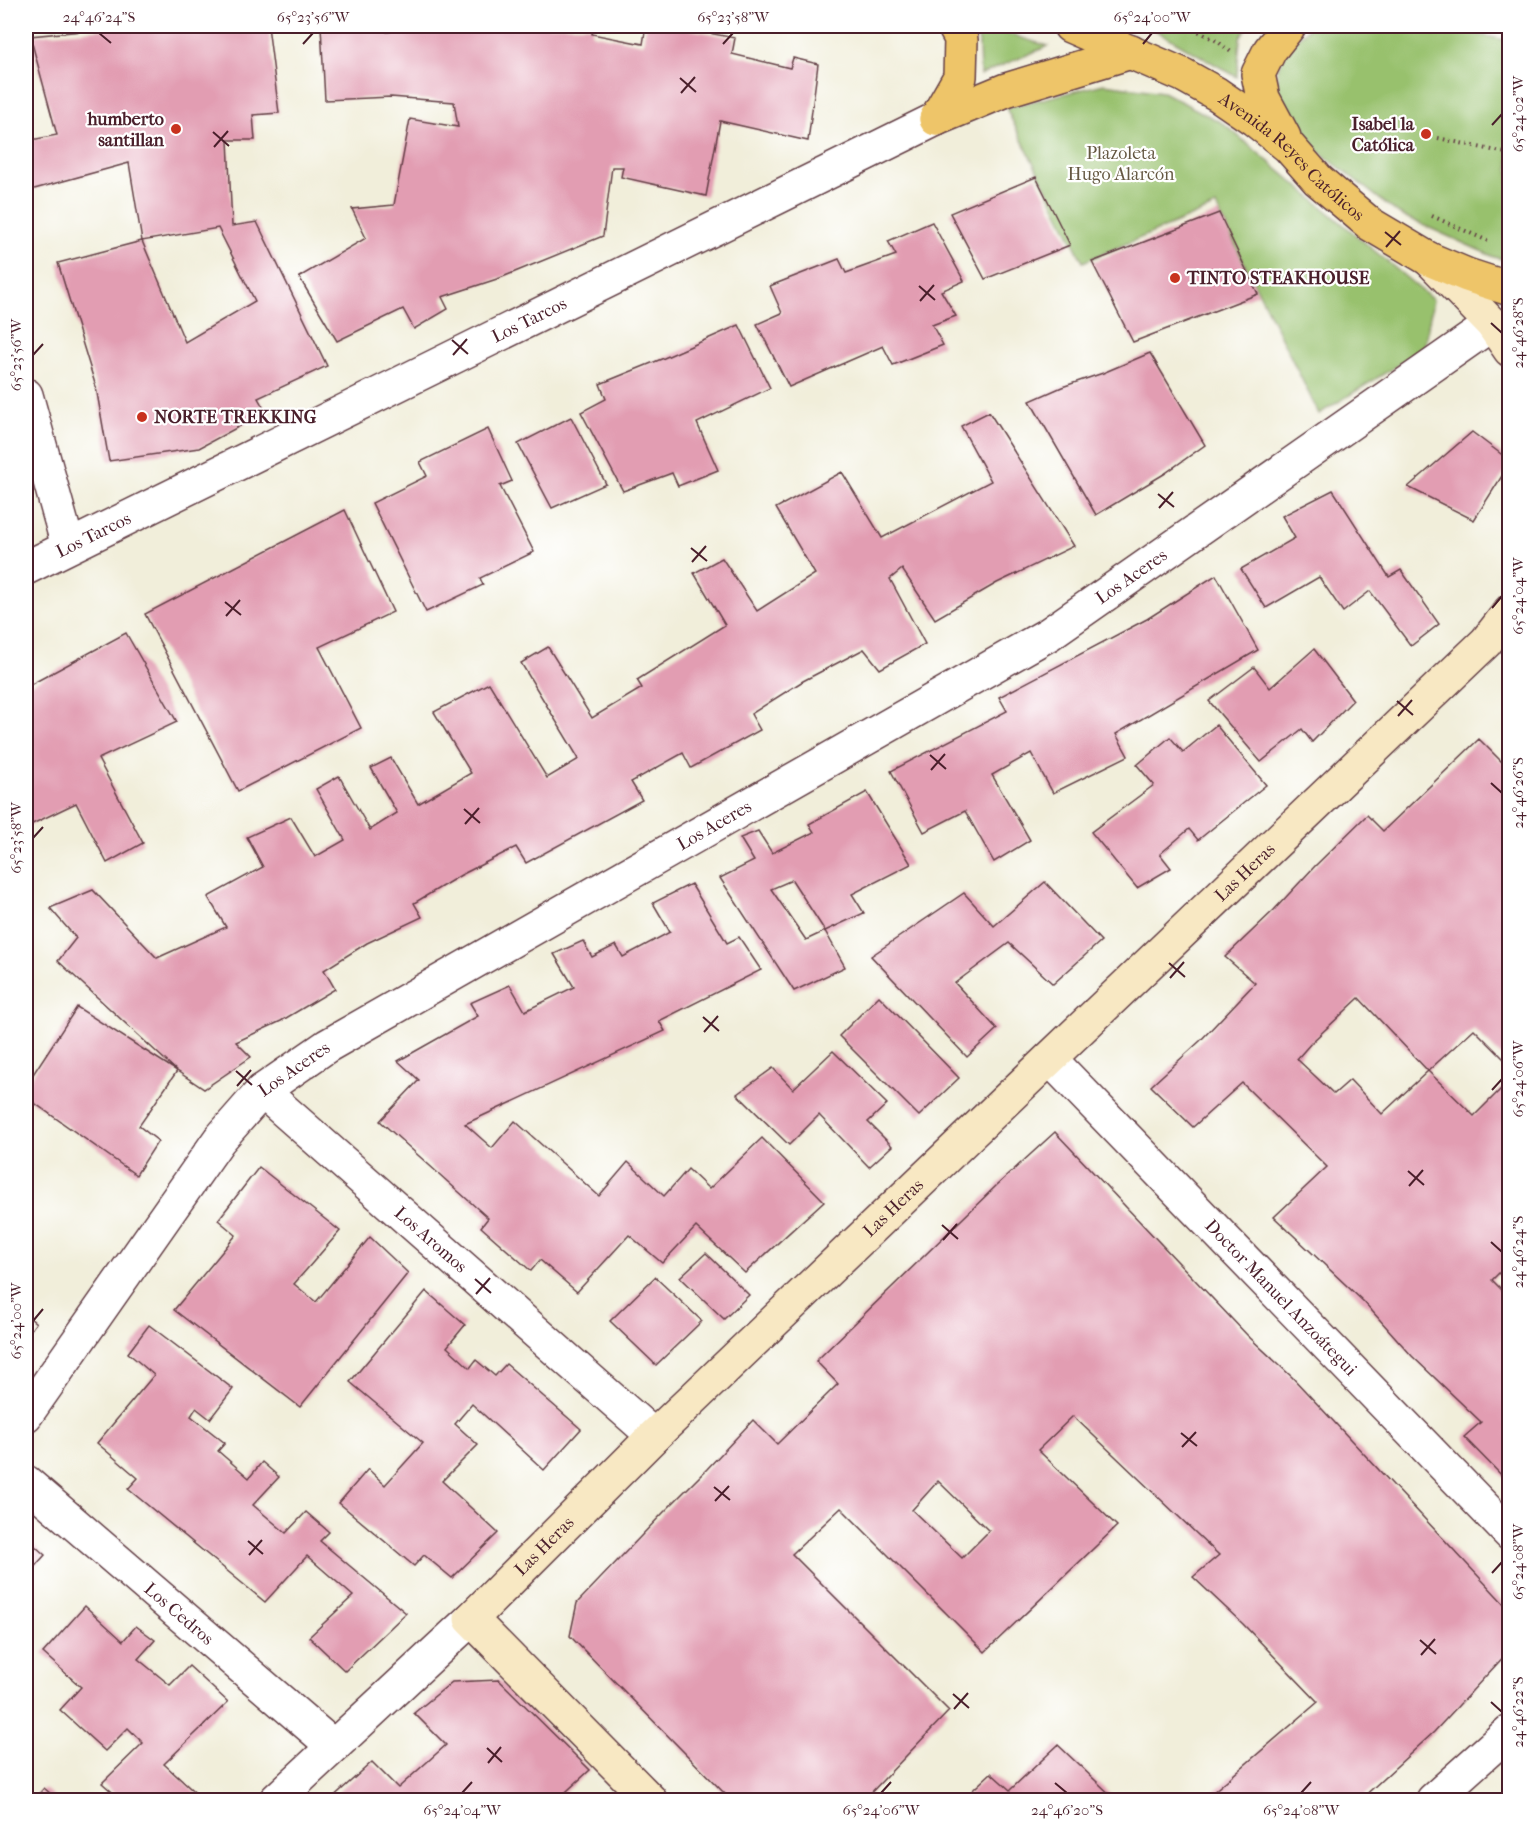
<svg xmlns="http://www.w3.org/2000/svg" width="1535" height="1826" font-family="'IM FELL French Canon',serif">
<style>
.green{fill:#98c16d;stroke:#71704c;stroke-width:1.5}
.building{fill:#e29db2;fill-rule:evenodd}
.lines{fill:none;stroke-linecap:round;stroke-linejoin:round}
.street-casing{stroke:#633e45;stroke-width:36}
.secondary-casing{stroke:#633e45;stroke-width:36}
.primary-casing{stroke:#633e45;stroke-width:36}
.path{stroke:#633e45;stroke-width:4;stroke-dasharray:1.5 4.5;stroke-linecap:butt}
.street{stroke:#fff;stroke-width:33}
.secondary{stroke:#f8e8c3;stroke-width:33}
.primary{stroke:#eec569;stroke-width:33}
.ticks{fill:none;stroke:#4a1f2b;stroke-width:2}
.poi-dot{fill:#c8321e;stroke:#fff;stroke-width:2}
.labels{text-anchor:middle;stroke-width:4.5;stroke-linejoin:round;paint-order:stroke}
.poi-label{font-size:18px;font-weight:bold;fill:#4a1f2b;stroke:#fff;text-anchor:end}
.park-label{font-size:18px;fill:#655842;stroke:#fff}
.street-label{font-size:18px;fill:#4a1f2b;stroke:#fff}
.neatline{fill:none;stroke:#4a1f2b;stroke-width:2}
.ticks-label{font-size:15px;text-anchor:middle;fill:#4a1f2b}
</style>
<rect width="100%" height="100%" fill="#fff"/>
<filter id="ink" filterUnits="userSpaceOnUse"><feTurbulence type="fractalNoise" baseFrequency=".0167" numOctaves="2"/><feDisplacementMap in="SourceGraphic" scale="12" xChannelSelector="R" yChannelSelector="G"/><feConvolveMatrix kernelMatrix="1 2 1 2 8 2 1 2 1" color-interpolation-filters="sRGB"/></filter>
<filter id="wash" filterUnits="userSpaceOnUse"><feTurbulence type="fractalNoise" baseFrequency=".008" numOctaves="4" result="noise"/><feDisplacementMap in="SourceGraphic" scale="24" xChannelSelector="R" yChannelSelector="G"/><feGaussianBlur stdDeviation="1.35" result="paint"/><feColorMatrix in="noise" values="0 0 0 0 0 0 0 0 0 0 0 0 0 0 0 0 0 1.4 0 .05"/><feComposite in="paint" operator="in"/></filter>
<g filter="url(#wash)">
<rect width="100%" height="100%" fill="#f1eeda"/>
<g class="green">
<path d="M974 26H983L1048 46 980 75 979 42Z"/>
<path d="M1148 26H1248L1240 38 1237 77Z"/>
<path d="M1311 26H1441L1509 41V261L1494 257 1399 214 1308 143 1285 118 1276 96 1278 68 1291 44Z"/>
<path d="M1104 84 1163 92 1224 124 1433 300 1424 349 1319 414 1216 206 1083 262 1006 108Z"/>
</g>
<g id="blocks">
<g class="building">
<path d="M136 26H268L279 113 253 115 255 140H228L232 226 257 222 327 366 258 398 266 412 199 448 109 461 96 387 58 263 142 241 185 342 255 301 218 228 142 241 129 163 27 191 26 183V141L57 135 30 36Z"/>
<path d="M321 26H386L387 32 430 26H593L592 34 643 44 646 26H672L735 38 732 54 790 68 793 58 818 64 808 141 720 121 706 196 621 177 623 167H612L603 236 500 278 442 297 448 309 414 329 403 309 337 341 299 277 366 238 352 209 394 205 410 119 458 127 454 102 391 97 325 100Z"/>
<path d="M1036 177 1070 245 985 279 950 213Z"/>
<path d="M1219 213 1258 294 1133 342 1092 262Z"/>
<path d="M932 222 964 281 941 291 956 316 932 325 943 345 893 365 883 346 789 387 757 324 782 313 770 286 839 259 846 273 896 255 888 241Z"/>
<path d="M739 325 770 388 697 423 718 470 678 486 672 473 623 491 581 412 606 399 600 384 664 358Z"/>
<path d="M1150 353 1205 445 1164 474 1096 515 1030 401 1062 387 1103 373Z"/>
<path d="M989 412 1074 546 997 583 935 619 902 569 890 579 925 644 880 669 864 649 803 681 751 714 760 730 691 768 683 753 631 782 642 800 526 863 516 847 461 875 414 903 422 917 367 943 324 970 335 989 281 1021 236 1042 251 1057 204 1089 177 1071 139 1126 158 1141 136 1175 26 1097V1085L77 1007 177 1071 58 961 76 938 50 908 93 890 157 958 226 927 208 897 263 867 247 837 291 817 315 857 345 840 316 789 339 776 370 830 397 813 371 768 391 758 418 804 471 773 434 712 489 683 547 778 579 759 521 663 548 647 592 718 642 688 637 680 725 625 694 573 722 558 757 611 815 574 776 508 842 472 882 538 991 481 961 426Z"/>
<path d="M571 417 606 484 552 508 518 444Z"/>
<path d="M488 429 512 481 500 486 534 552 480 578 483 585 426 612 372 503 427 476 420 462Z"/>
<path d="M1472 432 1509 460V465L1474 520 1408 487Z"/>
<path d="M1333 490 1389 577 1401 570 1439 624 1411 646 1370 591 1343 612 1319 577 1266 608 1241 569 1295 538 1282 516Z"/>
<path d="M345 510 393 612 319 647 361 728 238 791 145 614Z"/>
<path d="M1216 575 1258 650 1116 734 1128 756 1053 793 1031 753 992 775 1030 840 994 862 965 811 924 832 891 771 1007 711 999 697 1147 619Z"/>
<path d="M126 633 177 722 98 759 143 843 107 863 76 803 26 827V687Z"/>
<path d="M1314 649 1353 700 1312 742 1302 729 1261 762 1209 701 1254 667 1270 688Z"/>
<path d="M1216 725 1266 785 1198 840 1189 829 1160 854 1171 868 1137 888 1091 832 1154 785 1137 765 1170 737 1183 752Z"/>
<path d="M1479 739 1507 767 1509 764V1064L1474 1029 1428 1071 1359 998 1312 1042 1297 1059 1334 1094 1350 1080 1382 1114 1428 1071 1474 1116 1502 1088 1509 1095V1263L1492 1280 1509 1297V1483L1464 1437 1481 1422 1412 1356 1364 1302 1274 1217 1327 1167 1242 1083 1193 1127 1151 1086 1200 1041 1255 983 1225 957 1274 910 1315 866 1367 815 1383 831Z"/>
<path d="M867 792 911 864 852 894 864 913 825 931 792 880 771 889 806 940 825 931 845 967 794 991 720 878 754 861 740 838 758 831 772 853 814 832 809 824Z"/>
<path d="M1045 882 1101 941 1053 984 1009 943 955 983 997 1029 967 1057 871 956 964 893 994 926Z"/>
<path d="M691 884 727 943 739 937 761 970 659 1021 665 1031 465 1124 492 1148 515 1121 599 1196 628 1162 664 1196 688 1169 709 1189 762 1138 824 1201 745 1273 696 1227 662 1263 629 1235 577 1292 540 1260 531 1271 481 1227 488 1218 380 1121 419 1080 398 1061 478 1016 470 1003 510 985 525 1011 574 987 554 954 583 941 592 957 616 945 623 957 670 932 653 903Z"/>
<path d="M879 996 959 1078 919 1116 839 1036Z"/>
<path d="M833 1051 887 1104 868 1122 892 1146 869 1167 819 1115 789 1145 737 1094 773 1068 793 1089Z"/>
<path d="M1055 1132 1248 1336 1292 1377 1509 1609V1651L1434 1732 1360 1800H1204L1318 1702 1243 1624 1193 1577 1219 1555 1073 1416 1038 1450 1117 1526 985 1652 841 1508 792 1554 949 1711 864 1800H731L570 1636 577 1603 663 1513 707 1469 753 1420 777 1444 838 1384 816 1361 997 1185ZM938 1481 989 1531 962 1558 912 1510Z"/>
<path d="M259 1167 340 1231 294 1284 316 1302 370 1237 408 1273 300 1407 174 1310 236 1235 218 1220Z"/>
<path d="M706 1253 749 1295 724 1319 680 1277Z"/>
<path d="M655 1277 702 1321 656 1365 610 1321Z"/>
<path d="M426 1291 465 1325 447 1347 470 1368 476 1360 495 1376 506 1364 581 1429 544 1470 472 1404 455 1424 478 1445 442 1481 498 1533 452 1578 424 1555 414 1566 339 1503 368 1469 385 1485 423 1443 350 1382Z"/>
<path d="M26 1315 36 1323 26 1336Z"/>
<path d="M149 1325 233 1389 210 1419 196 1408 191 1416 225 1443 218 1451 249 1478 262 1462 279 1477 253 1505 286 1533 306 1512 329 1532 320 1541 406 1613 345 1671 309 1637 353 1596 307 1556 265 1602 128 1489 138 1478 97 1443 154 1375 128 1353Z"/>
<path d="M26 1538 45 1555 26 1576Z"/>
<path d="M85 1606 123 1641 136 1626 155 1640 138 1659 170 1685 189 1666 228 1702 164 1764 203 1800H117L119 1798 102 1783 143 1743 128 1728 105 1751 60 1710 81 1687 43 1653Z"/>
<path d="M499 1680 590 1770 557 1800H330L372 1762 398 1788 446 1745 414 1713 452 1682Z"/>
<path d="M1058 1745 1116 1800H962L991 1773 1010 1790Z"/>
<path d="M44 1788 58 1800H33Z"/>
</g>
</g>
</g>
<g filter="url(#ink)">
<use href="#blocks" fill-opacity="0" stroke="#633e45" stroke-width="1.5"/>
<g class="lines">
<defs>
<g id="street">
<path d="M26 395 68 546"/>
<path id="s1" d="M26 568 936 119"/>
<path id="s2" d="M1050 1059 1510 1534"/>
<path id="s3" d="M262 1091 654 1436"/>
<path id="s4" d="M26 1415 219 1140 262 1091 327 1046 1049 634 1492 324"/>
<path id="s5" d="M26 1482 333 1746"/>
<path d="M276 1800 471 1619"/>
<path d="M1433 1800 1510 1731"/>
</g>
<g id="secondary">
<path d="M1429 259 1492 324 1510 350"/>
<path id="s6" d="M650 1800 471 1619 654 1436 1486 642 1510 611"/>
</g>
<g id="primary">
<path id="s7" d="M1070 26 1183 75 1217 94 1255 120 1289 147 1318 180 1370 224 1429 259 1467 275 1510 289"/>
<path d="M936 119 1006 90 1131 52"/>
<path d="M936 119 960 77 961 39 954 26"/>
<path d="M1284 137 1263 98 1258 74 1270 50 1289 26"/>
</g>
</defs>
<use href="#street" class="street-casing"/>
<use href="#secondary" class="secondary-casing"/>
<use href="#primary" class="primary-casing"/>
<g class="path">
<path d="M1188 26 1217 41 1231 52"/>
<path d="M1438 138 1510 154"/>
<path d="M1432 216 1488 241"/>
</g>
<use href="#street" class="street"/>
<use href="#secondary" class="secondary"/>
<use href="#primary" class="primary"/>
</g>
</g>
<path class="ticks" d="M99 33 111 43M303 44 313 33M723 44 733 33M1143 44 1152 33M680 78 696 92M681 93 695 77M1492 125 1502 114M213 132 229 146M214 147 228 131M1385 232 1401 245M1386 247 1400 231M919 286 935 300M920 301 934 285M1491 323 1502 333M452 340 468 354M33 355 43 344M453 355 467 339M1158 494 1174 507M1159 508 1173 492M691 548 707 561M692 562 706 546M225 602 241 615M1492 608 1502 596M226 616 240 600M1397 701 1413 715M1398 716 1412 700M930 755 946 769M931 770 945 754M1491 783 1502 793M464 809 480 823M465 824 479 808M33 838 43 827M1169 963 1185 977M1170 978 1184 962M703 1017 719 1031M704 1032 718 1016M236 1071 252 1085M237 1086 251 1070M1492 1090 1502 1079M1408 1171 1424 1185M1409 1186 1423 1170M942 1225 958 1239M943 1240 957 1224M1491 1242 1502 1252M475 1279 491 1293M476 1294 490 1278M33 1321 43 1309M1181 1433 1197 1446M1182 1447 1196 1432M714 1487 730 1500M715 1501 729 1486M248 1541 263 1554M249 1555 262 1540M1492 1573 1502 1562M1420 1640 1436 1654M1421 1655 1435 1639M953 1694 969 1708M1491 1702 1502 1712M954 1709 968 1693M487 1748 502 1762M488 1763 501 1747M1055 1783 1067 1793M462 1793 472 1782M881 1793 891 1782M1301 1793 1311 1782"/>
<g class="poi-dot">
<circle cx="176" cy="129" r="6"/>
<circle cx="1426" cy="134" r="6"/>
<circle cx="1175" cy="278" r="6"/>
<circle cx="142" cy="417" r="6"/>
</g>
<g class="labels">
<g class="poi-label">
<text x="164" y="125">humberto<tspan x="164" dy="21">santillan</tspan></text>
<text x="1414" y="130">Isabel la<tspan x="1414" dy="21">Católica</tspan></text>
<text x="1187" y="284" text-anchor="start">TINTO STEAKHOUSE</text>
<text x="154" y="423" text-anchor="start">NORTE TREKKING</text>
</g>
<g class="park-label">
<text x="1121" y="159">Plazoleta<tspan x="1121" dy="21">Hugo Alarcón</tspan></text>
</g>
<g class="street-label">
<text dy="6" stroke="none"><textPath href="#s7" startOffset="260">Avenida Reyes Católicos</textPath></text>
<text dy="6" stroke="none"><textPath href="#s1" startOffset="561">Los Tarcos</textPath></text>
<text dy="6" stroke="none"><textPath href="#s1" startOffset="75">Los Tarcos</textPath></text>
<text dy="6" stroke="none"><textPath href="#s4" startOffset="1412">Los Aceres</textPath></text>
<text dy="6" stroke="none"><textPath href="#s4" startOffset="926">Los Aceres</textPath></text>
<text dy="6" stroke="none"><textPath href="#s6" startOffset="1330">Las Heras</textPath></text>
<text dy="6" stroke="none"><textPath href="#s4" startOffset="440">Los Aceres</textPath></text>
<text dy="6" stroke="none"><textPath href="#s6" startOffset="844">Las Heras</textPath></text>
<text dy="6" stroke="none"><textPath href="#s3" startOffset="225">Los Aromos</textPath></text>
<text dy="6" stroke="none"><textPath href="#s2" startOffset="332">Doctor Manuel Anzoátegui</textPath></text>
<text dy="6" stroke="none"><textPath href="#s6" startOffset="358">Las Heras</textPath></text>
<text dy="6" stroke="none"><textPath href="#s5" startOffset="202">Los Cedros</textPath></text>
</g>
</g>
<rect width="1535" height="1826" fill="none" stroke="#fff" stroke-width="66"/>
<rect x="33" y="33" width="1469" height="1760" class="neatline"/>
<g class="ticks-label">
<text x="99" y="22">24°46'24"S</text>
<text x="313" y="22">65°23'56"W</text>
<text x="733" y="22">65°23'58"W</text>
<text x="1152" y="22">65°24'00"W</text>
<text transform="translate(1518 114) rotate(-90)" y="5">65°24'02"W</text>
<text transform="translate(1518 333) rotate(-90)" y="5">24°46'28"S</text>
<text transform="translate(16 355) rotate(-90)" y="5">65°23'56"W</text>
<text transform="translate(1518 596) rotate(-90)" y="5">65°24'04"W</text>
<text transform="translate(1518 793) rotate(-90)" y="5">24°46'26"S</text>
<text transform="translate(16 838) rotate(-90)" y="5">65°23'58"W</text>
<text transform="translate(1518 1079) rotate(-90)" y="5">65°24'06"W</text>
<text transform="translate(1518 1252) rotate(-90)" y="5">24°46'24"S</text>
<text transform="translate(16 1321) rotate(-90)" y="5">65°24'00"W</text>
<text transform="translate(1518 1562) rotate(-90)" y="5">65°24'08"W</text>
<text transform="translate(1518 1712) rotate(-90)" y="5">24°46'22"S</text>
<text x="462" y="1815">65°24'04"W</text>
<text x="881" y="1815">65°24'06"W</text>
<text x="1067" y="1815">24°46'20"S</text>
<text x="1301" y="1815">65°24'08"W</text>
</g>
</svg>
